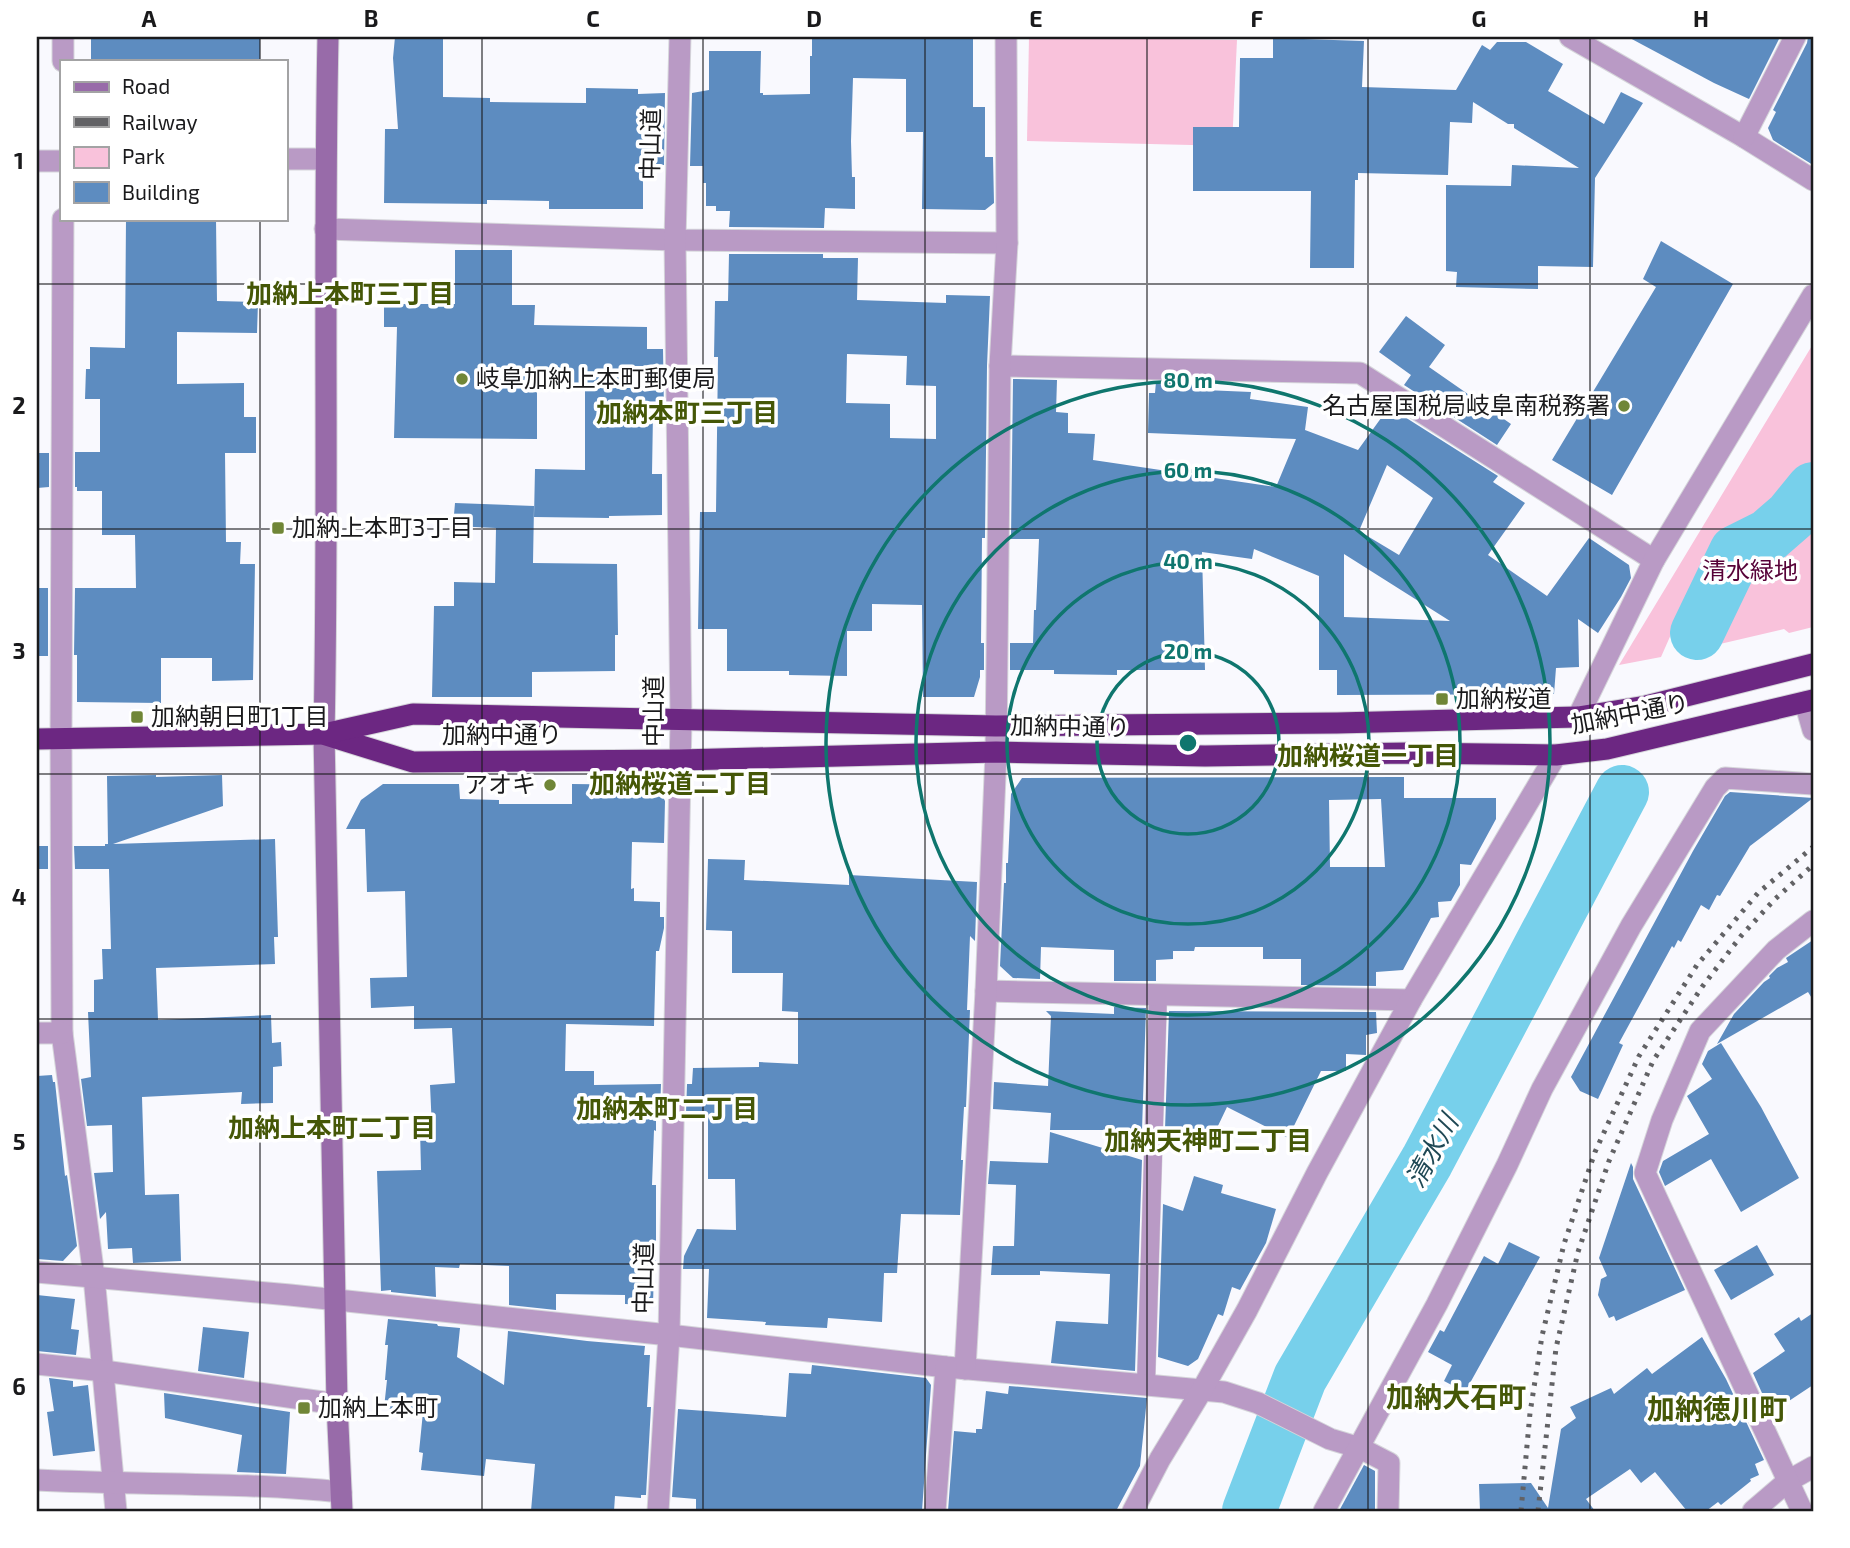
<svg xmlns="http://www.w3.org/2000/svg" width="1850" height="1548" font-family="'Exo 2','Noto Sans JP',sans-serif">
<style>
.green{fill:#f9c2db}
.lines{fill:none;stroke-linecap:round;stroke-linejoin:round}
.river{stroke:#77d0eb;stroke-width:54}
.building{fill:#5d8cc0;fill-rule:evenodd}
.lane-casing{stroke:#d5d5da;stroke-width:19}
.street-casing{stroke:#d5d5da;stroke-width:23}
.secondary-casing{stroke:#d5d5da;stroke-width:23}
.highway-casing{stroke:#d5d5da;stroke-width:23}
.lane{stroke:#b99ac5;stroke-width:18}
.street{stroke:#b99ac5;stroke-width:21}
.secondary{stroke:#986ba9;stroke-width:21}
.highway{stroke:#6c2782;stroke-width:21}
.rail{stroke:#626265;stroke-width:5;stroke-dasharray:3.5 7;stroke-linecap:butt}
.grid{fill:none;stroke:#1a1a1c;stroke-width:2;stroke-opacity:0.55}
.ring{fill:none;stroke:#0f766e;stroke-width:3.5}
.poi-dot{fill:#708637;stroke:#fff;stroke-width:2.5}
.labels{text-anchor:middle;stroke-width:7;stroke-linejoin:round;paint-order:stroke}
.street-label{font-size:24px;fill:#1a1a1c;stroke:#fff}
.poi-label{font-size:24px;fill:#1a1a1c;stroke:#fff;text-anchor:start}
.park-label{font-size:24px;fill:#560238;stroke:#fff}
.neighbourhood-label{font-size:26px;font-weight:bold;fill:#455707;stroke:#fff}
.water-label{font-size:26px;font-style:italic;fill:#1f4854;stroke:#fff}
.quarter-label{font-size:28px;font-weight:bold;fill:#455707;stroke:#fff}
.centre{fill:#0f766e;stroke:#fff;stroke-width:3.5}
.ring-label{font-size:21px;text-anchor:middle;font-weight:bold;fill:#0f766e;stroke:#fff;stroke-width:7;stroke-linejoin:round;paint-order:stroke}
.neatline{fill:none;stroke:#1a1a1c;stroke-width:2.5}
.grid-label{font-size:23px;text-anchor:middle;font-weight:bold;fill:#1a1a1c}
</style>
<rect width="100%" height="100%" fill="#f9f9fe"/>
<g class="green">
<path d="M1029 37 1237 40 1232 146 1027 141Z"/>
<path d="M1813 344V627L1789 633 1784 629 1720 644 1676 623 1661 657 1619 665Z"/>
</g>
<g class="lines">
<g class="river">
<path d="M1697 633 1736 552 1768 536 1791 516 1813 489"/>
<path d="M1249 1511 1300 1378 1427 1161 1622 792"/>
</g>
</g>
<g class="building">
<rect x="91" y="37" width="169" height="24"/>
<path d="M395 37H443V97L490 98V102L586 103V88L638 89V94L665 93 664 165H643V209H549V201L487 200V204L384 203 385 129H398L393 58Z"/>
<path d="M812 37 973 39V107H985V157H993L994 203 985 210 922 209 923 132H906V79L853 78 851 141 852 177H855V209L825 208 824 228 729 227 730 211H716V206H706V183H703V166H690L692 93 709 90V51H761L760 93H763V95L810 94V56H812Z"/>
<path d="M1628 37H1780L1749 99 1714 83Z"/>
<path d="M1808 37H1813V165L1773 140 1768 128 1776 112 1773 110 1807 43Z"/>
<path d="M1273 38 1364 41 1362 87 1456 90 1482 45 1490 50 1497 42H1526L1563 64 1548 91 1604 124 1621 92 1643 103 1595 178 1593 267 1538 266V289L1456 287 1457 272 1446 271V185L1511 186 1512 165 1579 168 1514 128V124H1508L1473 102 1472 123 1450 122 1448 175 1358 173V180H1355L1354 268H1310L1311 191H1193V127H1239L1240 58H1273Z"/>
<path d="M126 219H216L217 301 258 302 257 333 177 332V384L244 383V417H256V453H225L226 542H241L240 564H255L253 680 212 681V658H161V703L77 702V655H74L75 588H136L135 535H102V491H77V487H75V452H100V399H85L86 369H90V347L125 348Z"/>
<path d="M1661 241 1733 284 1612 495 1552 460 1656 287 1643 279Z"/>
<path d="M455 250H512V305H535L534 325 647 327V349H663L664 413H653L652 474H662V515L609 516V518L534 517 535 469 585 470V388L537 389V439L394 438 397 327H384V304H455Z"/>
<path d="M729 254H823V258H858L857 300 946 303V295L990 296 987 366 985 538H982L981 643H984V670H980V677L974 697H923L922 605 872 604V631H847V676L789 675V671H727V629H698L700 512H716L718 357H714L715 301H728ZM847 354 907 356 906 385 936 386V439L890 438V404L846 403Z"/>
<path d="M1406 316 1445 345 1429 367 1511 424 1497 445 1404 385 1411 375 1379 352Z"/>
<path d="M1013 379 1057 380 1056 412 1068 413V433L1095 434 1093 460 1276 487 1296 439 1148 433 1149 393H1155L1156 382 1199 383V386H1204V390L1251 392 1250 399 1308 407 1305 430 1358 450 1389 407 1498 476 1493 482 1525 503 1488 555 1547 596 1589 538 1629 565 1631 578 1621 597 1598 633 1578 619 1579 667 1556 668 1554 694 1337 695V670H1319V576L1254 549 1252 559 1202 552 1205 670H1117V675L1054 674V670H1010V643H1033L1034 610H1036L1039 539H1011ZM1387 465 1433 498 1399 555 1359 531ZM1344 554 1450 621 1344 617Z"/>
<path d="M37 453H49V487L37 488Z"/>
<path d="M455 503 534 506 533 563 617 564 618 635H615V671L532 672V697H432L434 606H454V582L495 583 496 528 453 526Z"/>
<rect x="37" y="588" width="11" height="68"/>
<path d="M156 775V777L222 775 223 806 113 844 275 839 278 937H274L275 964 156 968 158 1020 271 1015 272 1043 281 1042 282 1066 273 1067V1103L241 1104 242 1092 142 1097 145 1195 179 1194 181 1261 133 1263 132 1248 108 1249 106 1212 100 1219 94 1173 113 1172 112 1125 87 1126 81 1079 91 1077 88 1012H94V980L103 979 102 949H111L109 869H75L74 846H105V844H108L107 776Z"/>
<path d="M1404 777V798H1496V819L1471 865 1460 864V885L1451 901 1438 902 1439 917 1431 918 1403 970 1376 972V986L1301 985V959H1263V947H1195L1194 951H1173V959L1156 960V981H1114V950L1041 947 1040 979 1013 978 1000 966 1004 883H1006V863H1008L1011 794 1022 778ZM1381 799 1385 867H1330L1329 800Z"/>
<path d="M383 784H459L460 799 499 800V804H572V784L657 785 665 801 664 843 632 842 631 889 634 888V901L660 902V917H664V928L659 951H656L654 1026 566 1024 565 1071H594V1085L661 1084 660 1112 656 1111V1131L654 1130 652 1185H656V1268H654L653 1305 625 1304V1295L556 1294V1310L509 1305V1266L460 1264 459 1268 435 1267 436 1297 391 1292V1290L381 1291 377 1171 421 1170 420 1129H432L430 1085 455 1083 452 1028 414 1029V1006L371 1008 370 978 407 977 405 891 367 892 365 829H346L361 800Z"/>
<path d="M1730 792 1813 798 1750 846 1720 896 1717 895 1709 910 1701 905 1681 942 1678 940 1674 948 1672 946 1619 1043 1623 1045 1598 1099 1580 1091 1571 1077 1693 851 1725 796Z"/>
<rect x="37" y="846" width="11" height="23"/>
<path d="M708 859 745 860 744 880 849 885V875L977 882 975 941 970 936 967 1010H970L966 1107H964L961 1160H963L960 1215 901 1214 897 1273H884L882 1322 828 1318 827 1328 765 1325 766 1322 707 1318 709 1269H683L684 1256 697 1229 736 1230 735 1179H708V1114L686 1113 687 1084H692L693 1068 759 1067V1062L798 1064V1012L782 1011 783 973H732V931L706 930Z"/>
<path d="M1813 940V1000L1808 992 1717 1044 1734 1014 1764 982 1770 978 1769 976 1777 968 1788 962 1786 958Z"/>
<path d="M1114 1007 1146 1008 1142 1130H1050L1051 1113 993 1109 994 1082 1048 1086 1051 1016 1046 1011 1114 1014Z"/>
<path d="M1169 1011 1376 1012 1377 1033 1366 1035V1055L1346 1054V1071H1321L1288 1138 1227 1107 1216 1130H1165Z"/>
<path d="M1721 1043 1761 1107 1799 1178 1741 1212 1711 1159 1665 1186 1659 1172 1663 1161 1709 1134 1687 1096 1712 1079 1702 1064 1708 1051Z"/>
<path d="M52 1075 53 1082H55L65 1176 67 1175 77 1246 63 1261 37 1259V1076Z"/>
<path d="M1050 1132 1142 1160 1135 1371 1051 1363 1056 1321 1108 1324 1110 1274 1040 1271V1275H991L993 1246H1014L1016 1185 988 1184 990 1161 1048 1163Z"/>
<path d="M1631 1163 1633 1167V1179L1685 1290 1616 1321 1614 1316 1609 1318 1598 1295 1601 1279 1607 1276 1599 1258Z"/>
<path d="M1194 1176 1223 1185 1221 1193 1276 1209 1266 1243 1240 1290 1232 1287 1223 1316 1218 1314 1198 1359 1188 1366 1158 1357 1163 1204 1183 1211Z"/>
<path d="M1509 1242 1540 1257 1465 1392 1444 1381 1452 1365 1428 1352 1440 1330 1444 1332 1484 1256 1498 1264Z"/>
<path d="M1757 1245 1774 1275 1731 1300 1714 1270Z"/>
<path d="M37 1295 75 1299 71 1329 79 1330 76 1355 37 1351Z"/>
<path d="M1813 1313V1385L1771 1413 1753 1373 1785 1351 1774 1334 1799 1317 1801 1321Z"/>
<path d="M388 1319 437 1324 438 1326 460 1328 457 1357 504 1385 508 1331 587 1341 645 1346 644 1355H650L647 1407H651L646 1495H641V1498L615 1496 614 1511H531L535 1464 486 1459 484 1476 421 1470 423 1453 419 1452 423 1412 384 1408 387 1380H385L388 1345H385Z"/>
<path d="M203 1327 249 1332 244 1378 198 1371Z"/>
<path d="M1702 1337 1726 1379 1764 1460 1755 1464 1759 1475 1750 1479 1751 1481 1721 1505 1718 1502 1706 1511H1687L1655 1472 1641 1483 1630 1469 1586 1499 1595 1511H1480L1479 1484 1531 1483 1548 1508 1561 1429 1576 1418 1570 1407 1611 1388 1614 1394 1647 1368 1652 1374Z"/>
<path d="M812 1365 926 1378 931 1385 922 1511H696V1499L672 1497 678 1409 786 1417 789 1373 811 1374Z"/>
<path d="M49 1378 73 1381V1387L88 1385 95 1451 53 1456 47 1412 54 1411Z"/>
<path d="M1009 1386 1147 1398 1140 1466 1116 1511H948L954 1431 976 1433V1429H982L986 1391 1008 1394Z"/>
<path d="M164 1393 290 1412 286 1474 237 1472 242 1435 165 1418Z"/>
<path d="M1364 1465 1375 1471V1511H1339Z"/>
</g>
<g class="lines">
<defs>
<path id="lane" d="M1146 1384 1158 995"/>
<g id="street">
<path d="M63 37V61"/>
<path d="M1570 37 1744 137 1813 180"/>
<path d="M1744 137 1795 37"/>
<path d="M285 159H325"/>
<path d="M37 161H61"/>
<path d="M63 219 61 739 62 1033 94 1277 116 1511"/>
<path d="M325 229 675 240 1007 243"/>
<path d="M1000 366 1360 373 1654 560"/>
<path d="M1805 702 1813 730"/>
<path d="M1578 717 1654 560 1813 295"/>
<path d="M986 991 1411 1000"/>
<path d="M37 1033H62"/>
<path d="M37 1272 290 1295 669 1335 946 1367 1224 1392 1258 1403 1330 1439 1360 1448 1389 1463 1388 1511"/>
<path d="M37 1364 104 1371 337 1404"/>
<path d="M965 1369 986 991 996 752 1000 366 1007 243 1006 37"/>
<path d="M37 1480C138 1485 240 1482 341 1492"/>
<path d="M658 1511 669 1335 681 720 675 240 680 37"/>
<path d="M935 1511 946 1367"/>
<path d="M1133 1511 1160 1459 1202 1390 1247 1310 1317 1173 1411 1000 1556 755"/>
<path d="M1324 1511 1437 1304 1507 1165 1542 1089 1631 926 1715 788 1725 778 1813 784"/>
<path d="M1753 1511 1788 1481 1813 1467"/>
<path d="M1802 1511 1645 1173 1662 1120 1700 1031 1776 950 1813 921"/>
</g>
<path id="secondary" d="M328 37C323 269 329 502 324 734L337 1404 342 1511"/>
<g id="highway">
<path d="M326 735 413 762 680 760 996 752 1205 756 1408 753 1556 755 1607 749 1813 700"/>
<path d="M37 739 324 734 413 714 996 726 1337 723 1578 717 1646 706 1813 664"/>
</g>
</defs>
<use href="#lane" class="lane-casing"/>
<use href="#street" class="street-casing"/>
<use href="#secondary" class="secondary-casing"/>
<use href="#highway" class="highway-casing"/>
<use href="#lane" class="lane"/>
<use href="#street" class="street"/>
<use href="#secondary" class="secondary"/>
<use href="#highway" class="highway"/>
<g class="rail">
<path d="M1521 1511 1530 1413 1542 1336 1564 1244 1595 1152 1639 1056 1697 965 1758 893 1813 847"/>
<path d="M1538 1511 1556 1348 1578 1252 1609 1161 1653 1061 1702 987 1741 936 1775 899 1813 865"/>
</g>
</g>
<path class="grid" d="M260 37V61M482 37V1511M703 37V1511M925 37V1511M1147 37V1511M1368 37V1511M1590 37V1511M260 219V1511M37 284H1813M37 529H1813M37 774H1813M37 1019H1813M37 1264H1813"/>
<g class="ring">
<circle cx="1188" cy="743" r="91"/>
<circle cx="1188" cy="743" r="181"/>
<circle cx="1188" cy="743" r="272"/>
<circle cx="1188" cy="743" r="362"/>
</g>
<g class="poi-dot">
<circle cx="462" cy="379" r="7"/>
<circle cx="1624" cy="406" r="7"/>
<rect x="271" y="521" width="14" height="14" rx="3.5"/>
<rect x="1435" y="692" width="14" height="14" rx="3.5"/>
<rect x="130" y="710" width="14" height="14" rx="3.5"/>
<circle cx="550" cy="785" r="7"/>
<rect x="297" y="1401" width="14" height="14" rx="3.5"/>
</g>
<g class="labels">
<g class="street-label">
<text transform="translate(651 144) rotate(-89)" y="8">中山道</text>
<text transform="translate(654 711) rotate(-90)" y="8">中山道</text>
<text transform="translate(1630 714) rotate(-11)" y="8">加納中通り</text>
<text transform="translate(1070 727) rotate(1)" y="8">加納中通り</text>
<text x="502" y="743">加納中通り</text>
<text transform="translate(644 1278) rotate(-89)" y="8">中山道</text>
</g>
<g class="poi-label">
<text x="476" y="387">岐阜加納上本町郵便局</text>
<text x="1610" y="414" text-anchor="end">名古屋国税局岐阜南税務署</text>
<text x="292" y="536">加納上本町3丁目</text>
<text x="1456" y="707">加納桜道</text>
<text x="151" y="725">加納朝日町1丁目</text>
<text x="536" y="793" text-anchor="end">アオキ</text>
<text x="318" y="1416">加納上本町</text>
</g>
<g class="park-label">
<text x="1750" y="579">清水緑地</text>
</g>
<g class="neighbourhood-label">
<text x="350" y="303">加納上本町三丁目</text>
<text x="687" y="422">加納本町三丁目</text>
<text x="1368" y="765">加納桜道一丁目</text>
<text x="680" y="793">加納桜道二丁目</text>
<text x="667" y="1118">加納本町二丁目</text>
<text x="332" y="1137">加納上本町二丁目</text>
<text x="1208" y="1150">加納天神町二丁目</text>
</g>
<g class="water-label">
<text transform="translate(1432 1151) rotate(-61)" y="9">清水川</text>
</g>
<g class="quarter-label">
<text x="1456" y="1407">加納大石町</text>
<text x="1717" y="1419">加納徳川町</text>
</g>
</g>
<circle cx="1188" cy="743" r="10" class="centre"/>
<g class="ring-label">
<text x="1188" y="388">80 m</text>
<text x="1188" y="478">60 m</text>
<text x="1188" y="569">40 m</text>
<text x="1188" y="659">20 m</text>
</g>
<rect width="1850" height="1548" fill="none" stroke="#ffffff" stroke-width="77"/>
<rect x="60" y="60" width="228" height="161" fill="#ffffff" stroke="#a3a3a4" stroke-width="2"/>
<rect x="74" y="82" width="35" height="10" fill="#986ba9" stroke="#a3a3a4" stroke-width="2"/>
<text x="122" y="94" font-size="21" fill="#1a1a1c">Road</text>
<rect x="74" y="117" width="35" height="10" fill="#626265" stroke="#a3a3a4" stroke-width="2"/>
<text x="122" y="130" font-size="21" fill="#1a1a1c">Railway</text>
<rect x="74" y="147" width="35" height="21" fill="#f9c2db" stroke="#a3a3a4" stroke-width="2"/>
<text x="122" y="164" font-size="21" fill="#1a1a1c">Park</text>
<rect x="74" y="182" width="35" height="21" fill="#5d8cc0" stroke="#a3a3a4" stroke-width="2"/>
<text x="122" y="200" font-size="21" fill="#1a1a1c">Building</text>
<rect x="38" y="38" width="1774" height="1472" class="neatline"/>
<g class="grid-label">
<text x="149" y="27">A</text>
<text x="371" y="27">B</text>
<text x="593" y="27">C</text>
<text x="814" y="27">D</text>
<text x="1036" y="27">E</text>
<text x="1257" y="27">F</text>
<text x="1479" y="27">G</text>
<text x="1701" y="27">H</text>
<text x="19" y="169">1</text>
<text x="19" y="414">2</text>
<text x="19" y="659">3</text>
<text x="19" y="905">4</text>
<text x="19" y="1150">5</text>
<text x="19" y="1395">6</text>
</g>
</svg>
